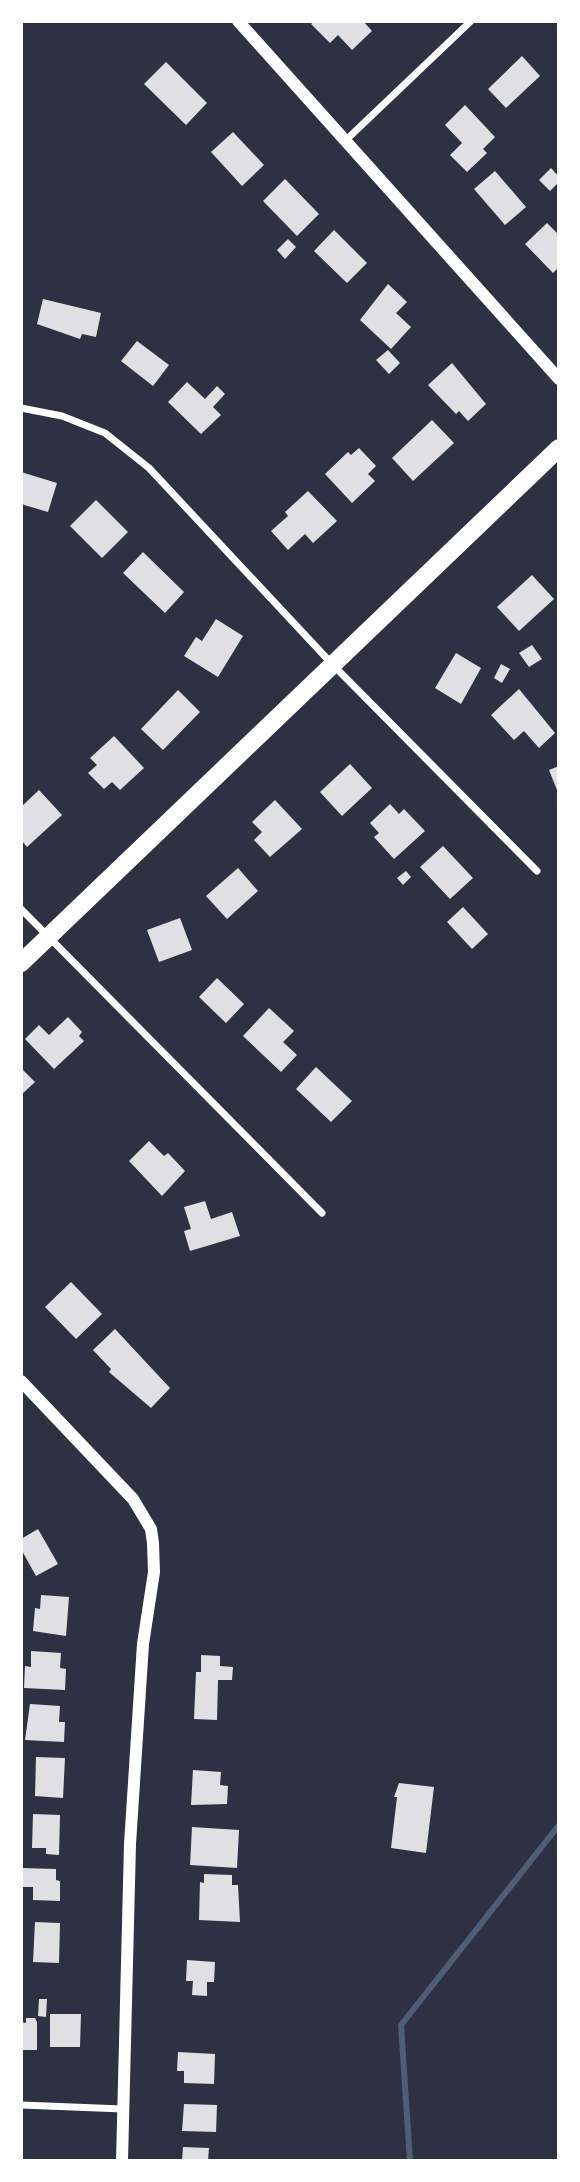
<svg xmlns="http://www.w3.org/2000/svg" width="580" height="2182" font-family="'Exo 2',sans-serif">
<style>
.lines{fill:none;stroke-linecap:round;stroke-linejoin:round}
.stream{stroke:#4f5d75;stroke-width:6}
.building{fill:#e0e0e3}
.minor{stroke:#fff;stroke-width:7}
.tertiary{stroke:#fff;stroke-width:12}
.trunk{stroke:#fff;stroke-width:18}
</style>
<rect width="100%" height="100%" fill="#2d3142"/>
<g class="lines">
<path class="stream" d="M410 2161 401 2025 559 1825"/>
</g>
<g class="building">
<path d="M315 21H363L372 31 352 50 338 35 330 43 311 24Z"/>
<path d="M522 56 540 76 506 108 488 89Z"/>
<path d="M166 62 207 103 186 125 144 84Z"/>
<path d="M465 105 495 137 483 149 487 153 467 172 450 155 462 143 445 125Z"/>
<path d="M233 132 264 165 242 186 211 152Z"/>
<path d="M551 168 559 177V182L550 191 539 180Z"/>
<path d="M495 171 526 207 505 225 474 189Z"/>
<path d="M285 179 319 214 297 236 263 201Z"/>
<path d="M547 223 559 235V267L553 273 525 244Z"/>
<path d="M334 230 367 263 347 283 314 251Z"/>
<path d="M288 239 296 247 285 259 277 250Z"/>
<path d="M388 284 407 302 396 313 411 327 391 349 360 320Z"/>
<path d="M43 299 101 313 96 337 82 334 80 339 37 324Z"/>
<path d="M137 341 169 365 153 386 121 361Z"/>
<path d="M388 350 400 363 389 374 376 360Z"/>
<path d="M452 363 486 404 468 421 459 411 456 414 428 385Z"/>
<path d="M187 382 205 399 217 386 225 394 213 407 221 415 201 434 168 402Z"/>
<path d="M432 420 454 443 413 481 392 458Z"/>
<path d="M359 448 376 466 368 474 375 481 352 503 325 474 348 452 351 455Z"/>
<path d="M21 472 57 483 48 512 21 504Z"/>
<path d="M308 491 337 521 313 543 305 534 288 550 271 531 288 516 285 512Z"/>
<path d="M96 500 128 532 102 558 70 526Z"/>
<path d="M143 552 184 592 165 613 123 573Z"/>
<path d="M532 575 554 599 519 631 497 607Z"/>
<path d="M216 619 243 636 218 677 184 656 196 637 202 641Z"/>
<path d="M532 645 542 659 529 667 519 653Z"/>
<path d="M456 653 481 668 461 704 435 688Z"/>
<path d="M501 664 510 669 502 683 494 678Z"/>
<path d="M519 689 555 733 539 748 524 731 514 740 491 715Z"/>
<path d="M178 690 200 712 163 750 141 729Z"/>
<path d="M114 736 144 768 120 790 112 782 104 789 88 773 97 765 90 758Z"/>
<path d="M350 764 372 788 342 816 320 792Z"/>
<path d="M559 766V795L549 770Z"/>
<path d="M39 790 62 815 27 847 21 840V807Z"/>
<path d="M275 800 302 829 270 857 254 840 262 832 252 822Z"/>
<path d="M390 804 399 814 404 809 425 831 394 859 374 837 379 833 370 823Z"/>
<path d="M443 846 473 878 450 899 420 867Z"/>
<path d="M238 868 258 891 227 919 206 896Z"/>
<path d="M406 871 411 877 403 885 397 878Z"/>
<path d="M463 907 488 934 472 949 447 922Z"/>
<path d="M180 918 192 950 159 962 147 930Z"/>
<path d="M217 978 244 1004 226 1023 199 997Z"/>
<path d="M269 1008 294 1031 283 1042 297 1055 281 1072 243 1036Z"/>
<path d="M68 1017 82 1032 79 1036 84 1041 54 1069 25 1039 39 1025 49 1035Z"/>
<path d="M316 1067 352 1101 331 1122 296 1089Z"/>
<path d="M21 1068 35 1082 21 1095Z"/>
<path d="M149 1141 164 1156 168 1153 185 1171 162 1196 129 1161Z"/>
<path d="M205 1201 211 1219 232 1212 240 1236 190 1251 184 1231 191 1229 184 1207Z"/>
<path d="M71 1282 102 1314 76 1339 45 1307Z"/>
<path d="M115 1329 170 1388 151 1408 109 1372 111 1369 93 1350Z"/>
<path d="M38 1529 58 1564 36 1576 21 1549V1539Z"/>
<path d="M41 1595 69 1597 66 1636 33 1631 35 1608 40 1609Z"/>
<path d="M31 1651 61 1653 60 1668 66 1669 65 1690 24 1688 25 1666 31 1667Z"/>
<path d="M201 1655 220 1656V1666L233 1667 232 1680H218L217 1720 194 1719 196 1672H201Z"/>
<path d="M30 1704 60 1706 59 1722H65L64 1742 25 1740Z"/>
<path d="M36 1757 65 1758 63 1798 35 1796Z"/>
<path d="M193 1770 221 1772 220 1785 228 1786 227 1804 191 1805Z"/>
<path d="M399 1783 434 1787 426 1853 391 1848 397 1797H394Z"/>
<path d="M33 1814 60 1815 59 1855 46 1854V1848H32Z"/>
<path d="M192 1827 239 1830 237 1868 190 1865Z"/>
<path d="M22 1868 56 1869V1880L60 1881V1901L33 1900V1887H22Z"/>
<path d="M204 1874 232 1875V1885H238L240 1922 199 1920 200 1882 204 1883Z"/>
<path d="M35 1922 60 1923 59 1963 33 1962Z"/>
<path d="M187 1960 215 1962 214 1982H207V1996L192 1995 193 1981H186Z"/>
<path d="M39 1999H47L46 2017 38 2016Z"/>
<path d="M50 2014H81L80 2047H50Z"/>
<path d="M26 2018H35L37 2022V2050H21V2022L26 2023Z"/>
<path d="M178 2052 215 2054 214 2084 184 2083V2071H177Z"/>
<path d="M184 2104 217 2105 216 2132 182 2131Z"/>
<path d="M183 2147 209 2148 208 2161 182 2160Z"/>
</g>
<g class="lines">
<g class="minor">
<path d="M345 141 471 21"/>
<path d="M21 408 62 416 105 433 149 468 333 665 537 871"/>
<path d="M21 909 322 1213"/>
<path d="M21 2105 123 2109"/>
</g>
<g class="tertiary">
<path d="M238 21 559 379"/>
<path d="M21 1381 133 1499 151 1529 153 1543 154 1572 143 1644 130 1844 122 2161"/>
</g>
<path class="trunk" d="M21 963 559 448"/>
</g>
<rect width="580" height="2182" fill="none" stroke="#ffffff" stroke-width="46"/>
</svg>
